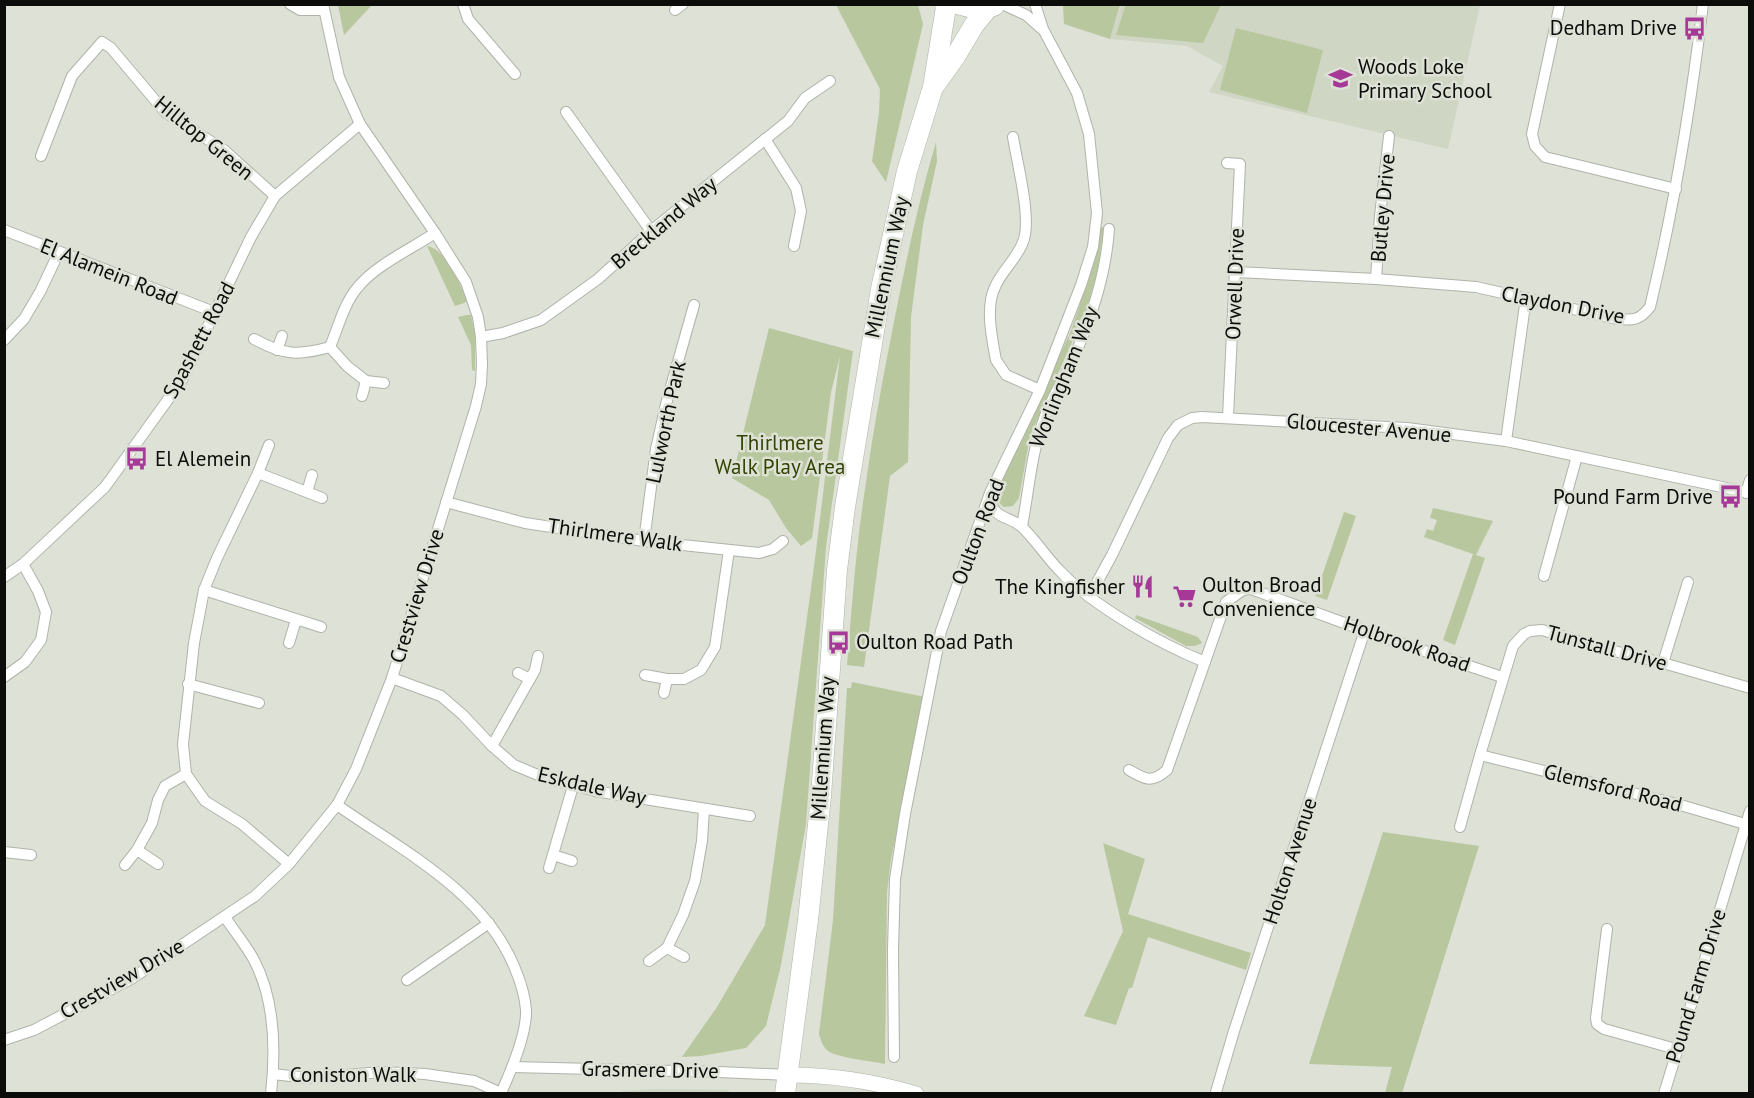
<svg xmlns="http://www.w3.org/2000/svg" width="1754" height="1098" font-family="'PT Sans',sans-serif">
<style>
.built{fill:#cfd6c4}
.green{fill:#b8c79e}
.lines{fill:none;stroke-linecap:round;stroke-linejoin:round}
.street-casing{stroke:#afb3a9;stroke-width:12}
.secondary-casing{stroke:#afb3a9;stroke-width:16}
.highway-casing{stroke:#afb3a9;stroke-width:21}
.street{stroke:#fff;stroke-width:10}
.secondary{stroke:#fff;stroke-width:15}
.highway{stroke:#fff;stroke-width:20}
.labels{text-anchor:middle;stroke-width:5;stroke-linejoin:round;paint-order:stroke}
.poi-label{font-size:21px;fill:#0c0d0a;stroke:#dde1d6;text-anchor:start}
.street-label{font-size:21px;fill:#0c0d0a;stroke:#dde1d6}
.park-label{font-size:21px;fill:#334301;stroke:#dde1d6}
</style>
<rect width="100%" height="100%" fill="#dde1d6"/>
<g class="built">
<path d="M1121 5H1480L1448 149 1209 92 1223 66 1187 46 1110 39Z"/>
<path d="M657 1089 728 1090 730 1093H620L622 1091Z"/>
</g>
<g class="green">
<path d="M1126 4H1221V5L1203 43 1116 35Z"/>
<path d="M338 5V4L372 5 344 35Z"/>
<path d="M836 5H918L923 24 886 182 872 161 879 113 880 89Z"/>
<path d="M1063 5H1120L1110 39 1064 24Z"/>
<path d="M1236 28 1323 50 1307 113 1220 90Z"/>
<path d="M936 142 937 161 923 225 911 317 908 462 890 476 864 667 847 665C852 606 856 547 865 489 872 438 881 387 891 337 904 271 917 206 936 142Z"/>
<path d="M1100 227 1104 228 1097 273 1086 311 1030 436 1019 498 1013 506 1004 507C998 503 997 497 997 490L1071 331 1094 262Z"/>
<path d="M427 246C446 249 460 284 467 301L464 303 455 306Z"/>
<path d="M467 315H471L475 333V371L472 370 471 345 458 317Z"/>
<path d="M769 328 853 351 826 547 806 824 781 965 766 1026 746 1048 701 1056 682 1057 717 1007 765 925 815 559 840 356 831 392 812 538 801 546 786 528 769 500 732 478Z"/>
<path d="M1433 508 1493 521 1476 555 1485 558 1455 645 1443 640 1473 554 1424 537 1427 529 1433 531 1437 520 1430 518Z"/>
<path d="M1344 512 1356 516 1327 600 1315 596Z"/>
<path d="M1136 615 1198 637 1202 643 1195 646H1186L1135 618Z"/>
<path d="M852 682 925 697 891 859 887 892 885 1064C872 1061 838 1058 828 1051 822 1046 821 1040 819 1034L833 920 847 688H851Z"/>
<path d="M1383 832 1479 846 1402 1093H1385L1392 1067 1309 1064Z"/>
<path d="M1103 843 1145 859 1128 914 1251 953 1246 970 1148 937 1132 988H1129L1116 1025 1084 1016 1123 931Z"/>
</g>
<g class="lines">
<defs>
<g id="street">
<path d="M290 4 300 10H323"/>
<path d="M463 4 468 19 515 74"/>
<path d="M1002 4 1026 15 1042 29"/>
<path d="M1560 4 1532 134 1535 146 1545 157 1676 189"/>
<path d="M675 10 683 4"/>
<path d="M566 112 651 231"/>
<path d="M1013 137C1017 163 1031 215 1024 239 1019 257 1002 270 995 287 985 307 992 339 996 360L1006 375 1040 390"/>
<path d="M765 139 796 188 801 211 794 246"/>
<path d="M41 156 72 76 102 42 111 48 165 112 224 150 275 196"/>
<path d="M1227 163 1240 164 1228 417"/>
<path d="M4 230 214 312"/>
<path d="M1236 272 1376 279 1476 287 1617 319C1633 320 1639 321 1650 307 1674 207 1691 106 1703 4"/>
<path d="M1376 279 1380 216 1389 136"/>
<path d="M481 337 503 333 541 320 598 279 651 231 788 121 805 98 830 81"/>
<path d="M254 339C283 355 298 356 330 347L347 366 366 381 384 383"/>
<path d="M4 340 24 319 40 292 59 252"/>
<path d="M330 347C338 328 344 303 358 287 376 265 411 249 435 233"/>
<path d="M277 350 282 336"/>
<path d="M362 396 366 381"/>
<path d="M1506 441 1526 298"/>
<path d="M269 445 258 473 217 558 204 590 194 643 183 744 186 774 205 801 242 824 289 864"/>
<path d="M258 473 322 498"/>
<path d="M307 492 312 475"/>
<path d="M1746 493 1750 480"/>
<path d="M990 495C993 523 1009 513 1024 529 1037 542 1047 558 1060 571 1093 606 1160 644 1205 662"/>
<path d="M446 502 525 523 644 541 759 553 773 549 783 541"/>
<path d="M1022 526C1029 490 1031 454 1044 419 1051 399 1063 380 1072 361 1091 320 1106 274 1109 229"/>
<path d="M644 541 656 449 666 404 694 305"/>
<path d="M1544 576 1577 456"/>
<path d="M4 577 23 564 105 487 182 380 251 237 275 196 360 124"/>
<path d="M204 590 321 627"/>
<path d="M1089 597 1112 555 1168 438 1178 425 1192 418 1202 417 1407 428 1506 441 1750 493"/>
<path d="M289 643 296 620"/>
<path d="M1663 663 1688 582"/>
<path d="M518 673 530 679"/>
<path d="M645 675 667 679H684L701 670 715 647 729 550"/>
<path d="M4 677 25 662 41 640 46 612 38 591 23 564"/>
<path d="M392 678 441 696 463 715 492 746 514 765 545 778 595 791 750 816"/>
<path d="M188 684 259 703"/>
<path d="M664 693 667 679"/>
<path d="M492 746 535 670 538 656"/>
<path d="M1480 755 1677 804 1745 824"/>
<path d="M1129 770C1145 779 1151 784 1167 770L1226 602 1243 590 1251 589 1377 635 1502 677"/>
<path d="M1460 827 1480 755 1513 646 1524 634 1530 631 1542 630 1602 648 1663 663 1750 688"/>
<path d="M137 850 158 864"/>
<path d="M4 852 31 855"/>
<path d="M553 855 572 861"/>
<path d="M125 865 137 850 152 823 158 800 165 786 186 774"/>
<path d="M549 868 573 786"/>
<path d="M225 917C234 931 246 945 254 960 275 1000 276 1049 271 1094"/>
<path d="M1607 929 1596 1018 1597 1024 1604 1029 1676 1049"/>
<path d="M667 948 684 957"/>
<path d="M649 961 667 948 683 915 695 881 702 841 704 809"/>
<path d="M407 980 489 923"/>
<path d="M4 1040 34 1030 131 979 255 896 289 864 337 805 356 769 392 678 476 406 481 384 482 364 481 337 478 317 466 282 435 233 360 124 339 77 323 4"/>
<path d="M894 1057 893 950 895 879 905 814 941 631 990 493 1040 390 1081 285 1093 247 1097 213 1089 134 1077 93 1043 29 1035 4"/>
<path d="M512 1067 719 1072 788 1075"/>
<path d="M273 1074 308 1078 382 1072 425 1074 474 1081 501 1093C511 1071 527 1034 526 1010 525 995 520 980 514 966 482 890 401 850 337 805"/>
<path d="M1216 1092 1234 1031 1365 630"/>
<path d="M1664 1094 1750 811"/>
</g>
<path id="secondary" d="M788 1075C832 1075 873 1081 916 1094"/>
<g id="highway">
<path d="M958 4 977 9 994 6"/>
<path d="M935 85 955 57 974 25 988 8"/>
<path d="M785 1094 808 920 821 796 837 570 845 507 881 289 907 171 933 87 946 7 945 4"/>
</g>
</defs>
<use href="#street" class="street-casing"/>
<use href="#secondary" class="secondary-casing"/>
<use href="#highway" class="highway-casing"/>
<use href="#street" class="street"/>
<use href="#secondary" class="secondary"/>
<use href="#highway" class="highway"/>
</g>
<defs>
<symbol id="bus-bare" viewBox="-9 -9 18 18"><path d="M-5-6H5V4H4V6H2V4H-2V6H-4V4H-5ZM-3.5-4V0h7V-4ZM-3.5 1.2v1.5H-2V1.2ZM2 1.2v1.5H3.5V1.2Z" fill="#a63897" stroke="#dde1d6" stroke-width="2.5" paint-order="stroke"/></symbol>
<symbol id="school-bare" viewBox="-9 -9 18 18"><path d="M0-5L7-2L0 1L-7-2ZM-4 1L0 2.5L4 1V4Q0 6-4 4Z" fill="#a63897" stroke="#dde1d6" stroke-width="2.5" paint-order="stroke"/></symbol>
<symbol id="restaurant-bare" viewBox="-9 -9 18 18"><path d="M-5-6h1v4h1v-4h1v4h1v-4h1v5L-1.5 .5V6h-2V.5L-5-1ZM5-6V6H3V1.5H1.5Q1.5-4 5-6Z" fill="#a63897" stroke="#dde1d6" stroke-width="2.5" paint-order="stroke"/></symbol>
<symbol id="supermarket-bare" viewBox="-9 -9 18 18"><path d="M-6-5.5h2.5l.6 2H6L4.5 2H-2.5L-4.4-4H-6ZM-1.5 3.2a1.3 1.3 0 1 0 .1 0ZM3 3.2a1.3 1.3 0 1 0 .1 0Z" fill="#a63897" stroke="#dde1d6" stroke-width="2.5" paint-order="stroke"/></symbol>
</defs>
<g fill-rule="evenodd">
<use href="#bus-bare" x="1678" y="12" width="33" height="33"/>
<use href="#school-bare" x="1324" y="62" width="33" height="33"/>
<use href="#bus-bare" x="120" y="442" width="33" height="33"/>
<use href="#bus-bare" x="1714" y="480" width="33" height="33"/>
<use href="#restaurant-bare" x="1126" y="570" width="33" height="33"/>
<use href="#supermarket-bare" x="1168" y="580" width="33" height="33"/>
<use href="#bus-bare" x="822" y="626" width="33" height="33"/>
</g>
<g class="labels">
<g class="poi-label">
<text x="1677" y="35" text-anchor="end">Dedham Drive</text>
<text x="1358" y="74">Woods Loke<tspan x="1358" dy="24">Primary School</tspan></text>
<text x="155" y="466">El Alemein</text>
<text x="1713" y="504" text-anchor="end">Pound Farm Drive</text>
<text x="1202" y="592">Oulton Broad<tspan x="1202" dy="24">Convenience</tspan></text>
<text x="1125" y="594" text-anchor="end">The Kingfisher</text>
<text x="856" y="649">Oulton Road Path</text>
</g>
<g class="street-label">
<text transform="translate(204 138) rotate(39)" y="7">Hilltop Green</text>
<text transform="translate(1383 208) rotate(-85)" y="7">Butley Drive</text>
<text transform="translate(664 223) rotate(-40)" y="7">Breckland Way</text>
<text transform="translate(887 267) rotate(-78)" y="7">Millennium Way</text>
<text transform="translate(109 272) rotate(22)" y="7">El Alamein Road</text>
<text transform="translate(1235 284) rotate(-88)" y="7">Orwell Drive</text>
<text transform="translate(1563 305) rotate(11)" y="7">Claydon Drive</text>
<text transform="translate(199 340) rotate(-62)" y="7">Spashett Road</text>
<text transform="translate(1064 377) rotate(-68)" y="7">Worlingham Way</text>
<text transform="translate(666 422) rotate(-78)" y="7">Lulworth Park</text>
<text transform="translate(1369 428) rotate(5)" y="7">Gloucester Avenue</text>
<text transform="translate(978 532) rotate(-69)" y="7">Oulton Road</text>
<text transform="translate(615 535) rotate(8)" y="7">Thirlmere Walk</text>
<text transform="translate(417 596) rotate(-73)" y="7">Crestview Drive</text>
<text transform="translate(1407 644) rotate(19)" y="7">Holbrook Road</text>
<text transform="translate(1607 648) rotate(15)" y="7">Tunstall Drive</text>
<text transform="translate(823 748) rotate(-86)" y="7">Millennium Way</text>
<text transform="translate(592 786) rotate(13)" y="7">Eskdale Way</text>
<text transform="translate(1613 788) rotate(14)" y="7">Glemsford Road</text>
<text transform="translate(1290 861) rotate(-72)" y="7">Holton Avenue</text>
<text transform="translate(122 979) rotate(-30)" y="7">Crestview Drive</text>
<text transform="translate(1696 986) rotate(-73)" y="7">Pound Farm Drive</text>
<text transform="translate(650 1070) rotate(1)" y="7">Grasmere Drive</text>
<text x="353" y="1082">Coniston Walk</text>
</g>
<g class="park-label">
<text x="780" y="450">Thirlmere<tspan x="780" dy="24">Walk Play Area</tspan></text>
</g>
</g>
<rect width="1754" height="1098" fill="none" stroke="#0c0d0a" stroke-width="12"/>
</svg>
